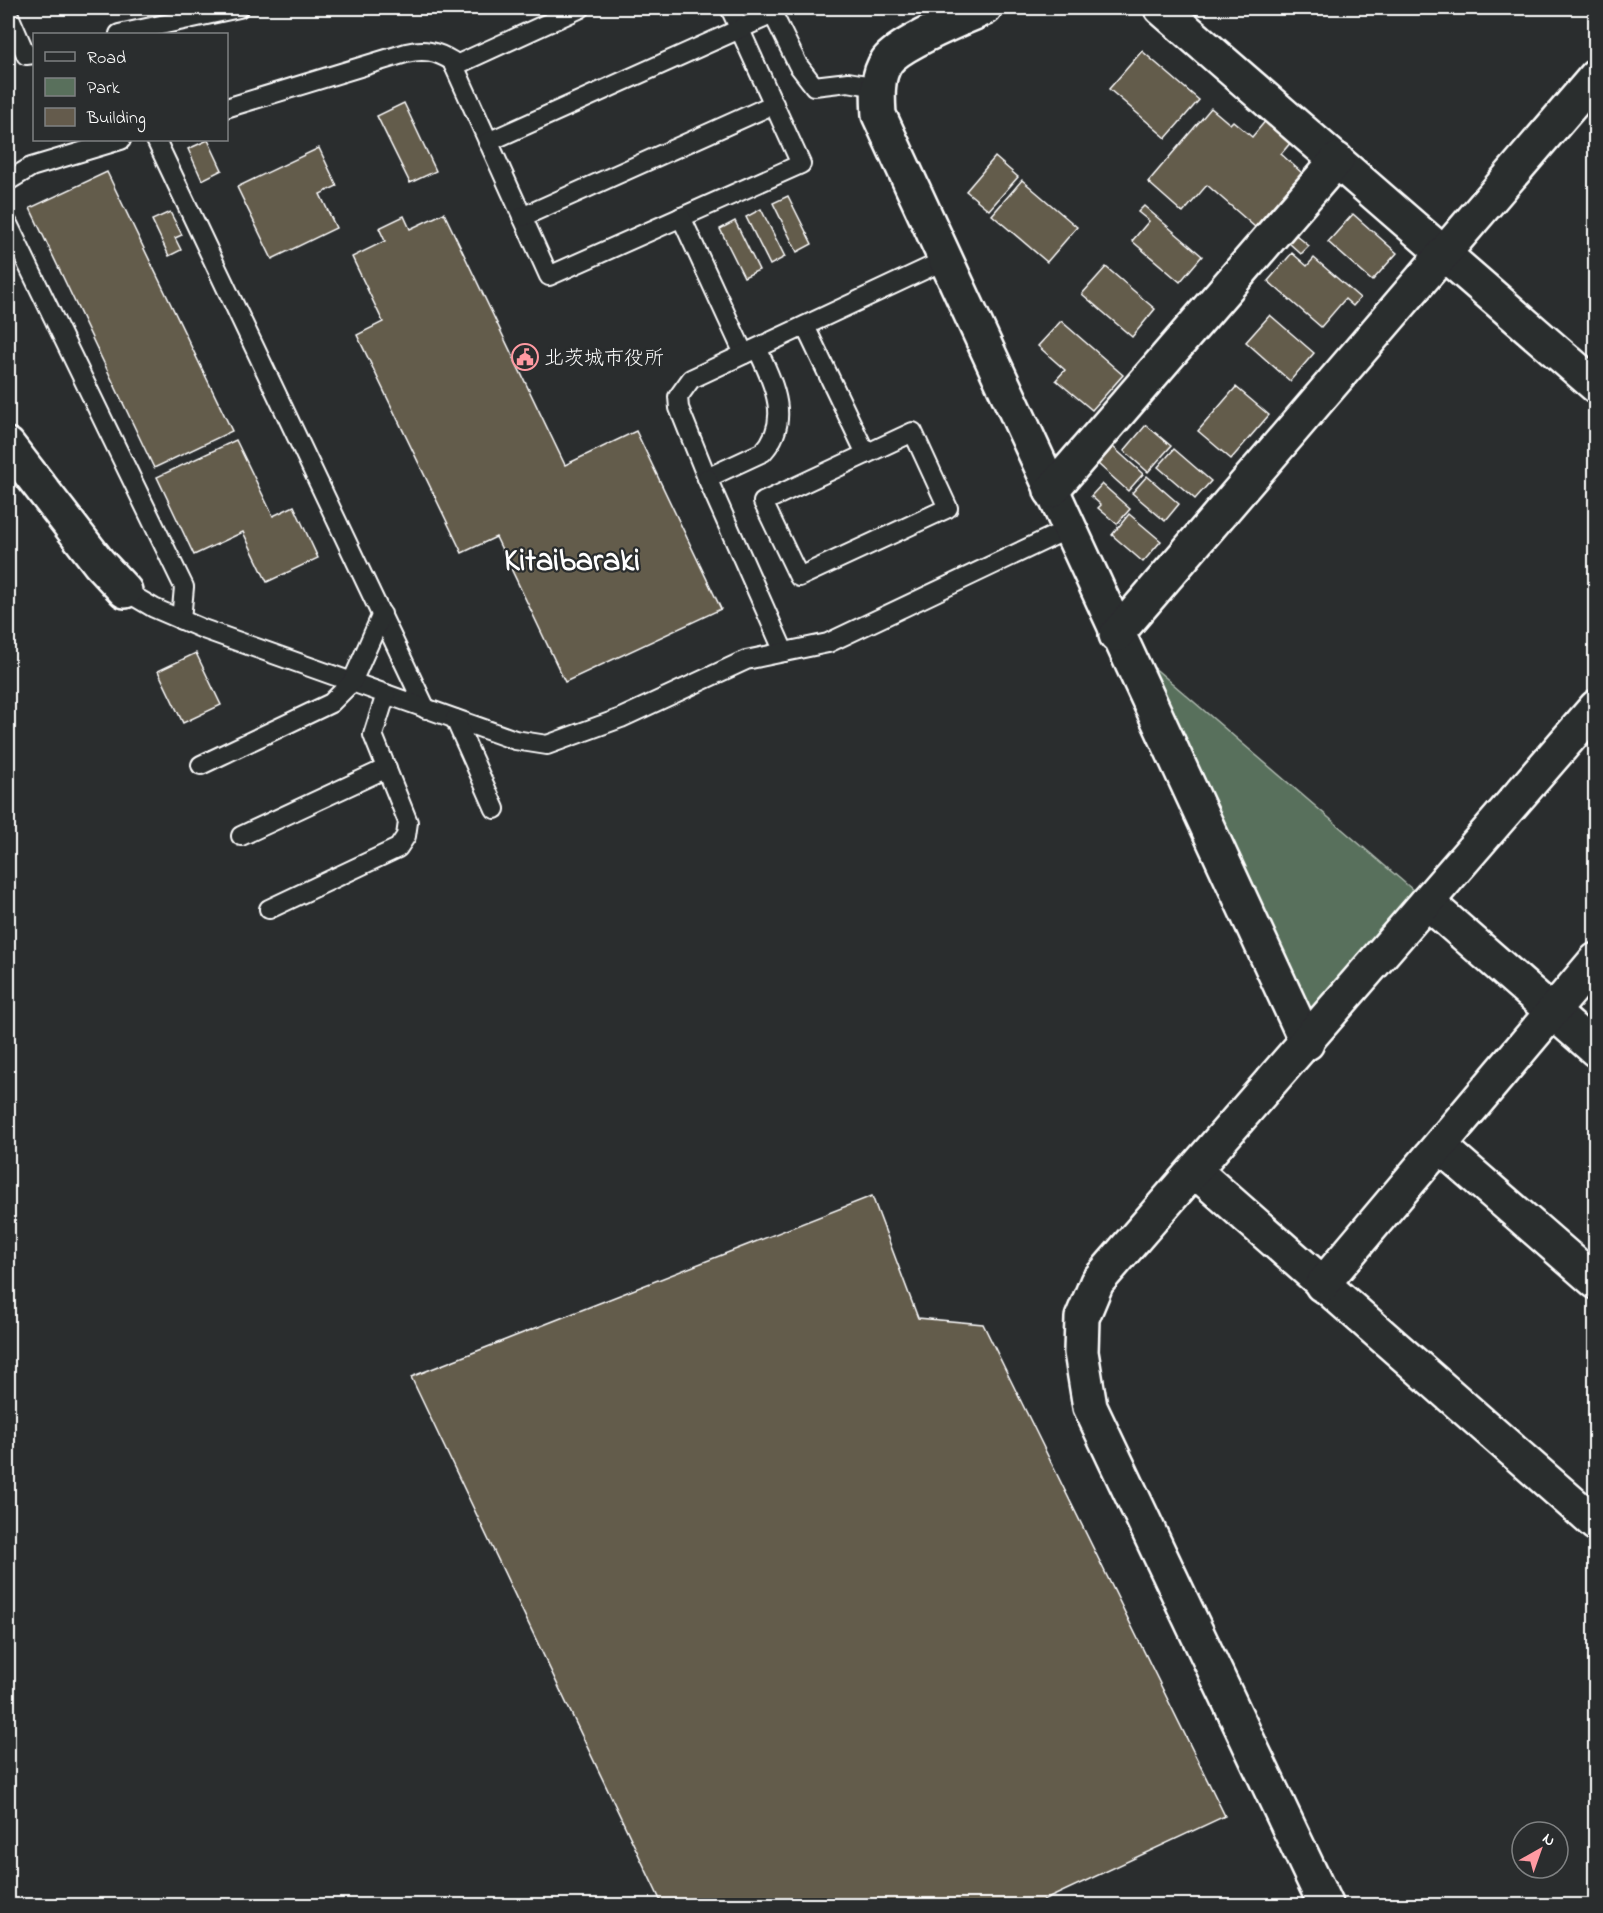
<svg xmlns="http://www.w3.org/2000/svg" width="1603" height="1913" font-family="'Indie Flower','Klee One',sans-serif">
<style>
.green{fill:#59705c;stroke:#acb8ae;stroke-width:1.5}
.building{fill:#645b4c;stroke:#fff;stroke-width:1.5}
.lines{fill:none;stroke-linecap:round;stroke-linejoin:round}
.lane-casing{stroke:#fff;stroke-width:22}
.street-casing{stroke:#fff;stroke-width:38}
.secondary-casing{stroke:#fff;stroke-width:38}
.lane{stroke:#2a2d2e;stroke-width:18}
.street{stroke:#2a2d2e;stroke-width:33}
.secondary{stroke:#2a2d2e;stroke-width:33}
.labels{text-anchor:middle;stroke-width:4.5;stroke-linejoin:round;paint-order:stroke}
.poi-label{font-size:20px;fill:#fff;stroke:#2a2d2e;text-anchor:start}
.town-label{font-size:32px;font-weight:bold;fill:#fff;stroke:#2a2d2e}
</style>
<rect width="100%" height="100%" fill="#2a2d2e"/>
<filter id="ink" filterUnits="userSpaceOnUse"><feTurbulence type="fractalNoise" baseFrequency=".0167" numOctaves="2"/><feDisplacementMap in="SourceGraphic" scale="12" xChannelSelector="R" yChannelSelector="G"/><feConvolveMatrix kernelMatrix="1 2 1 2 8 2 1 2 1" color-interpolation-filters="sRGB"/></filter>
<g filter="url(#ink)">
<path class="green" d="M1116 635 1427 902 1307 1043Z"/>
<g class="building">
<path d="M1142 51 1199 100 1166 138 1109 89Z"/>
<path d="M404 103 436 171 410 183 377 116Z"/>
<path d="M1211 108 1230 124 1233 121 1252 137 1267 119 1292 141 1281 154 1302 173 1255 227 1207 185 1183 213 1148 182Z"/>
<path d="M208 140 222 170 202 180 188 149Z"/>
<path d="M319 148 337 186 320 194 336 228 272 259 237 187Z"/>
<path d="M995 157 1018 177 989 210 966 191Z"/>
<path d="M107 172 232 431 154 468 30 208Z"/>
<path d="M1022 180 1077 227 1047 262 992 215Z"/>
<path d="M788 196 812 244 797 252 773 203Z"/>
<path d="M1144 206 1202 256 1180 282 1132 241 1149 221 1138 212Z"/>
<path d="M761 209 785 257 770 265 746 217Z"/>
<path d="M170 212 182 235 175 238 181 250 169 256 152 220Z"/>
<path d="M444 213 565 465 636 431 721 609 565 682 496 537 462 553 357 335 383 322 352 257 385 241 379 228 404 216 410 229Z"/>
<path d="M1353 214 1397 253 1372 281 1328 242Z"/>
<path d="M735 221 759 270 744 277 720 229Z"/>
<path d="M1296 235 1309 246 1301 254 1289 243Z"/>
<path d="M1292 253 1307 266 1314 258 1360 298 1353 306 1345 299 1321 327 1268 281Z"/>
<path d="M1106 267 1155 309 1132 337 1082 294Z"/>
<path d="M1270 315 1314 353 1290 381 1246 342Z"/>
<path d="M1061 321 1123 375 1092 410 1056 380 1065 370 1038 346Z"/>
<path d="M1236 387 1269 415 1231 459 1198 431Z"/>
<path d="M1146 425 1171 446 1148 472 1124 451Z"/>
<path d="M236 440 273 516 294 506 318 558 267 582 243 532 194 555 157 477Z"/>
<path d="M1113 447 1143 474 1128 491 1098 464Z"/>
<path d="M1174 449 1211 481 1195 499 1158 467Z"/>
<path d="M1147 476 1179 504 1165 521 1132 493Z"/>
<path d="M1102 484 1130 509 1117 524 1098 508 1101 505 1091 496Z"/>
<path d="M1129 514 1161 541 1143 562 1112 535Z"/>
<path d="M196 653 221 705 183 723 158 671Z"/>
<path d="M872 1196 918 1318 983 1324 1225 1816 1032 1906H663L411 1377Z"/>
</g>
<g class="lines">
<defs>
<g id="lane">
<path d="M770 8 798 65 814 86 848 82 878 87"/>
<path d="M8 13 26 55 34 54"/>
<path d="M119 34 239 8"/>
<path d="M454 66 581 8"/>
<path d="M226 108 406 53C424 49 436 51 452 61L549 276 801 164 730 8"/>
<path d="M156 140 426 709"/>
<path d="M488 142 773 14"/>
<path d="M8 181 31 167 121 140"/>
<path d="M522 217 774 104"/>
<path d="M681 217 744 354"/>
<path d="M8 224 184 587 181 620"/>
<path d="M805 326 866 454"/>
<path d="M757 348C772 381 793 420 763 452L707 478 679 408 678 397 691 379 945 260"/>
<path d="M913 432 948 508 799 577 763 502Z"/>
<path d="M707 478 784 652"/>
<path d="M125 591 154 608 203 629 515 740 547 745 621 718 746 660 828 643 1068 529"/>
<path d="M455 719 495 809"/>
<path d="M201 765 331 703 352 682 382 614"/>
<path d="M241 836 387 768"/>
<path d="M269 909 398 848 406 836 408 822 373 735 386 694"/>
</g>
<g id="street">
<path d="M985 8C962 19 901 42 887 61 876 76 878 99 879 115L1307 1043"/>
<path d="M1161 8 1596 386"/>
<path d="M1051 491 1337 160"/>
<path d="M1116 635 1596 76"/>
<path d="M1427 902 1596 1050"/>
<path d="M1440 1146 1596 1282"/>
<path d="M1195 1171 1596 1524"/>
<path d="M1322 1285 1596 960"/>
<path d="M1326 1906 1090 1407 1081 1352 1082 1318 1097 1282 1596 707"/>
</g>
<path id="secondary" d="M8 445 99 563 125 591"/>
</defs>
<use href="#lane" class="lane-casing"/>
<use href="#street" class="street-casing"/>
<use href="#secondary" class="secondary-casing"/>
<use href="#lane" class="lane"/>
<use href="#street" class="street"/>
<use href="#secondary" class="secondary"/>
</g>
</g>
<defs>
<symbol id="civic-ring" viewBox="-11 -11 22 22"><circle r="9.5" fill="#2a2d2e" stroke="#ff9aa2" stroke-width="1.5"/><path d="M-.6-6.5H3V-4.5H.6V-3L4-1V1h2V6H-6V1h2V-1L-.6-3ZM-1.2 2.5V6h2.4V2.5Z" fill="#ff9aa2"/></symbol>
</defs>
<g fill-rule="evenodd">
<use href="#civic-ring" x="510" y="342" width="30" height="30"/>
</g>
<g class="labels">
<g class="poi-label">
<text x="544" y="364">北茨城市役所</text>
</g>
<g class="town-label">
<text x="572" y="570">Kitaibaraki</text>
</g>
</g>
<rect width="1603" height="1913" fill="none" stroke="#2a2d2e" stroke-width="30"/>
<rect x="15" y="15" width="1573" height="1883" fill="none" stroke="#fff" stroke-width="2" filter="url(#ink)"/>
<rect x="33" y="33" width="195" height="108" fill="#2a2d2e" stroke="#7f8182" stroke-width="1.5"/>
<rect x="45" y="52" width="30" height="9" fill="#2a2d2e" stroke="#7f8182" stroke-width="1.5"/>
<text x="87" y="63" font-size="18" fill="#ffffff">Road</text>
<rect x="45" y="78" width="30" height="18" fill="#59705c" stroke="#7f8182" stroke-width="1.5"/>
<text x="87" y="93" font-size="18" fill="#ffffff">Park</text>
<rect x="45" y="108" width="30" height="18" fill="#645b4c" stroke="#7f8182" stroke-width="1.5"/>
<text x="87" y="123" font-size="18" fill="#ffffff">Building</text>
<g transform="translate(1540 1850) rotate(40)"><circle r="28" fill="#2a2d2e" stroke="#7f8182" stroke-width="1.5"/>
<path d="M0-4.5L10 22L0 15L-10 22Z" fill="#ff9aa2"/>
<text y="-9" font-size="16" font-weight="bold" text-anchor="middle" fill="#ffffff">N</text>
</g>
</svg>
